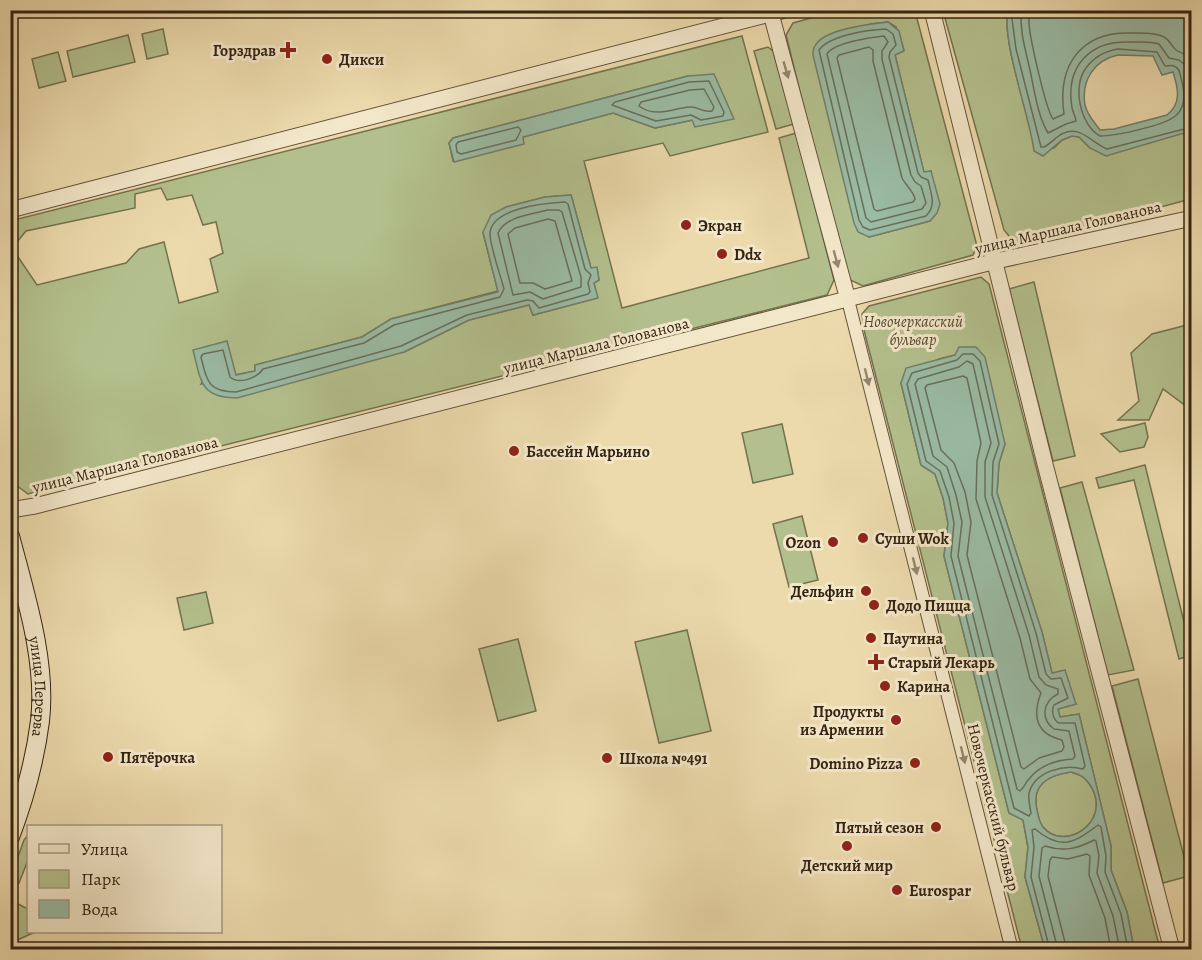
<svg xmlns="http://www.w3.org/2000/svg" width="1202" height="960" font-family="Alegreya,serif">
<style>
.green{fill:#b3c08d;stroke:#747250;stroke-width:1.5;fill-rule:evenodd}
.water{fill:#9abba4;stroke:#727f6a;stroke-width:1.5;fill-rule:evenodd}
.lines{fill:none;stroke-linecap:round;stroke-linejoin:round}
.shore{stroke:#68705c;stroke-width:1.5}
.minor-casing{stroke:#635239;stroke-width:14}
.tertiary-casing{stroke:#635239;stroke-width:17}
.secondary-casing{stroke:#352413;stroke-width:20}
.minor{stroke:#f3e7c9;stroke-width:12}
.tertiary{stroke:#f3e7c9;stroke-width:15}
.secondary{stroke:#f3e7c9;stroke-width:18}
.oneway{fill:#94866e}
.poi-dot{fill:#8f2418;stroke:#f3e7c9;stroke-width:2}
.labels{text-anchor:middle;stroke-width:6;stroke-linejoin:round;paint-order:stroke}
.poi-label{font-size:16px;font-weight:bold;fill:#352413;stroke:#f3e7c9;text-anchor:start}
.street-label{font-size:16px;fill:#352413;stroke:#f3e7c9}
.park-label{font-size:16px;font-style:italic;fill:#544b32;stroke:#f3e7c9}
</style>
<rect width="100%" height="100%" fill="#ecdaac"/>
<filter id="stains"><feTurbulence type="fractalNoise" baseFrequency=".00333" numOctaves="4"/><feColorMatrix values="0 0 0 0 .2 0 0 0 0 .09 0 0 0 0 .02 0 0 0 .5 -.17"/></filter>
<radialGradient id="worn" r=".72"><stop offset=".6" stop-color="#630" stop-opacity="0"/><stop offset="1" stop-color="#630" stop-opacity=".3"/></radialGradient>
<g class="green">
<path d="M836 11H915L977 246 973 255 863 286 846 278 786 35 793 23ZM888 22 896 27 904 50 895 55 924 173 931 171 930 221 869 237 870 24Z"/>
<path d="M943 11H1009C999 33 1031 121 1035 151L1054 148 1062 140 1072 136 1079 137 1090 148 1191 131V199L1025 243 1013 241 1004 230Z"/>
<path d="M163 29 168 54 147 59 142 34Z"/>
<path d="M128 35 135 62 73 77 67 51Z"/>
<path d="M742 36 768 132 670 156 663 143 584 161 622 308 809 258 779 138 796 133 834 280 827 295 28 494 16 485 11 463 10 221ZM688 76 695 127 693 120 655 128 613 113 523 137 453 161 449 143 453 138ZM161 188 167 200 192 195 203 225 216 222 223 253 210 259 218 292 179 303 164 242 139 249 126 263 37 285 12 248 26 231 135 208V194ZM571 195 591 268H597L599 280 594 283 597 298 533 315 529 305 469 320 404 352 201 384 227 342 235 375 255 371V365L362 337 391 319 498 291 483 233 506 207 545 197Z"/>
<path d="M768 47 773 51 794 124 776 129 754 51Z"/>
<path d="M58 52 66 81 39 88 32 59Z"/>
<path d="M981 277 989 284 1160 949H1134L1127 912 1111 870V846L1079 714 1060 717 1058 709 1076 704 1052 673 1042 632 997 493 999 463 1005 444 955 355 939 359 901 383 921 465 935 474 943 498 948 523 944 556 1009 813 1023 820 1028 847 1025 877 1045 949H1022L864 330 862 314 869 306Z"/>
<path d="M1034 282 1075 456 1053 461 1009 289Z"/>
<path d="M1191 324 1192 369 1190 372C1194 384 1190 395 1186 406L1163 389 1149 420H1118L1139 401 1131 353 1152 334Z"/>
<path d="M1145 423 1148 437 1144 447 1120 452 1101 434Z"/>
<path d="M782 424 793 474 753 483 742 433Z"/>
<path d="M1145 465 1191 650V655L1179 659 1134 480 1099 488 1096 478Z"/>
<path d="M1082 482 1134 670 1108 675 1060 488Z"/>
<path d="M802 516 818 580 789 587 773 524Z"/>
<path d="M206 592 213 623 184 630 177 598Z"/>
<path d="M687 630 711 731 659 743 635 642Z"/>
<path d="M518 639 536 711 498 721 479 649Z"/>
<path d="M1138 679 1189 876 1163 883 1112 686Z"/>
<path d="M1071 772C1082 775 1086 778 1092 788 1111 824 1063 852 1043 827 1039 822 1038 816 1037 810 1031 785 1048 775 1071 772Z"/>
<path d="M28 835V860L19 883 11 879V876L24 840Z"/>
<path d="M18 904 28 909V932H35L11 943V917Z"/>
</g>
<g class="water">
<path d="M1009 10 1191 11V131L1106 156 1090 148 1079 137 1072 136 1062 140 1043 156 1034 151C1031 121 999 33 1009 10ZM1118 55 1153 56 1162 75 1173 72C1178 88 1182 103 1167 115L1114 129 1100 130C1095 123 1087 115 1085 105 1081 81 1094 60 1118 55Z"/>
<path d="M888 22 899 31 904 51 895 55 924 172 931 171 940 204 937 213 930 221 869 237 858 232 854 223 813 55C813 53 813 48 815 46 823 29 871 24 888 22Z"/>
<path d="M714 74 734 119 695 127 692 120 655 128 613 113 523 137 524 144 454 162 449 143 453 138 688 76Z"/>
<path d="M571 195 591 268 597 267 599 280 594 283 598 298 533 315 529 305 469 320 404 352 237 398C200 398 201 381 193 350L227 341 236 375 255 371V365L362 337 391 319 498 292 483 232 491 215 506 207 545 197Z"/>
<path d="M959 347H976L985 357 1005 444 999 463 997 493 1042 632 1052 673 1065 670 1076 704 1058 709 1060 717 1079 714 1111 846V870L1127 912 1134 949H1045L1025 877 1028 847 1023 820 1009 813 944 556 948 523 943 498 935 474 921 465 901 383 906 368 955 355ZM1071 772C1082 775 1086 778 1092 788 1111 824 1063 852 1043 827 1039 822 1038 816 1037 810 1031 785 1048 775 1071 772Z"/>
</g>
<g class="lines">
<g class="shore">
<path d="M1014 10 1012 19 1016 49 1041 147H1044C1050 144 1054 139 1060 135 1079 123 1090 142 1107 149L1192 127"/>
<path d="M1021 10C1020 36 1026 50 1031 75 1035 94 1038 116 1048 133L1066 124 1076 121C1076 117 1073 113 1072 108 1065 66 1090 40 1131 42 1140 42 1150 41 1159 44L1169 58 1179 60 1185 65 1192 90"/>
<path d="M1030 10C1030 14 1029 17 1029 20 1028 32 1046 110 1053 119L1064 114C1057 65 1081 31 1132 33 1142 33 1155 32 1164 37 1170 40 1171 46 1176 50 1182 54 1187 54 1192 59"/>
<path d="M886 29 893 34 896 45 890 52 889 57 918 173 921 177 928 180C931 194 937 205 926 216L870 230 863 227 859 220 819 50C830 35 868 30 886 29Z"/>
<path d="M884 36 888 42 882 51V59L911 175 915 182 921 186 926 203 922 209 871 222 866 218 827 54C833 43 871 37 884 36Z"/>
<path d="M869 47 873 50V61L902 178C906 186 913 190 915 199L913 202 877 211 874 209 837 58 839 55Z"/>
<path d="M1118 49 1157 52 1165 66C1168 66 1172 65 1174 66 1180 68 1180 74 1181 78 1185 92 1187 108 1174 117 1162 126 1115 136 1100 136 1080 125 1072 86 1086 68 1094 57 1105 51 1118 49Z"/>
<path d="M709 81 724 112 723 116 701 120 691 115 656 121 612 105 615 102 689 82Z"/>
<path d="M704 89 714 107 712 111C701 113 699 106 689 107 671 109 655 118 639 106L641 102 690 90Z"/>
<path d="M518 127 521 130 516 140 461 154 457 152 456 145 458 142Z"/>
<path d="M565 202 568 204 585 269 591 275 588 283 590 292 588 294 539 308 533 301 527 300 467 315 401 346 236 392C208 392 207 381 201 357L203 354 223 350 230 377C239 385 257 378 263 369L364 343 394 325 500 297 504 289C500 274 491 249 490 235 489 208 546 203 565 202Z"/>
<path d="M547 210H559L562 212 581 277V287L543 299 530 292 513 295 498 233C506 216 531 215 547 210Z"/>
<path d="M548 219 555 221 572 281 545 289 533 283H520L508 234 515 228Z"/>
<path d="M963 354H973L980 361 999 444 993 462 992 495 1036 633 1046 674 1051 679 1061 678 1068 698 1054 705C1051 711 1053 720 1059 723H1075L1085 766 1083 769C1064 764 1035 771 1029 793 1028 799 1030 807 1031 813L1029 816 1014 808 951 556 954 523 949 497 940 471 926 461 907 384 912 373 957 360Z"/>
<path d="M967 361 973 364 991 443 985 462V497L1029 635 1039 677 1046 685 1058 689V694C1043 701 1040 719 1054 729L1069 731 1075 756 1073 759C1056 760 1040 765 1029 779 1025 783 1024 788 1020 791L1017 789 958 556 962 522 956 495 947 467 933 456 915 384 918 379 959 367Z"/>
<path d="M963 376 967 378 981 443 977 461 976 499 1020 638 1030 679 1041 693C1032 716 1036 734 1062 740L1064 747 1062 751 1039 758 1024 769 1021 767 967 555 971 522 965 492 954 463 941 450 925 388 927 385Z"/>
<path d="M1050 950 1031 877 1034 847 1032 830 1035 829C1061 851 1074 843 1098 825L1101 827 1106 856 1105 872 1121 914 1128 950"/>
<path d="M1058 950 1039 876 1042 848 1045 846C1063 852 1077 849 1094 840L1096 841 1099 856 1097 873 1113 916 1120 950"/>
<path d="M1067 950 1048 876 1050 860 1052 857 1068 859 1087 854 1090 856 1089 875 1105 918 1111 950"/>
</g>
<defs>
<path id="minor" d="M848 300 1012 950"/>
<g id="tertiary">
<path d="M770 10 848 300"/>
<path d="M932 10 1046 468 1172 950"/>
<path d="M10 210 785 10"/>
<path d="M10 510 35 506 996 261 1192 218"/>
</g>
<g id="secondary">
<path id="s1" d="M10 536C25 594 47 661 40 721 35 760 24 800 10 837"/>
</g>
</defs>
<use href="#minor" class="minor-casing"/>
<use href="#tertiary" class="tertiary-casing"/>
<use href="#secondary" class="secondary-casing"/>
<use href="#minor" class="minor"/>
<use href="#tertiary" class="tertiary"/>
<use href="#secondary" class="secondary"/>
</g>
<defs><path id="oneway-solid" d="M-6-.8H1V-3.2L6.5 0L1 3.2V.8H-6Z" transform="scale(1.5)"/></defs>
<g class="oneway">
<use href="#oneway-solid" transform="translate(786 70) rotate(74)"/>
<use href="#oneway-solid" transform="translate(836 259) rotate(75)"/>
<use href="#oneway-solid" transform="translate(867 377) rotate(76)"/>
<use href="#oneway-solid" transform="translate(915 566) rotate(76)"/>
<use href="#oneway-solid" transform="translate(963 755) rotate(76)"/>
</g>
<g class="poi-dot">
<path d="M285 41h6v6h6v6h-6v6h-6v-6h-6v-6h6z"/>
<circle cx="327" cy="59" r="6"/>
<circle cx="686" cy="225" r="6"/>
<circle cx="722" cy="254" r="6"/>
<circle cx="514" cy="451" r="6"/>
<circle cx="863" cy="538" r="6"/>
<circle cx="833" cy="542" r="6"/>
<circle cx="866" cy="591" r="6"/>
<circle cx="874" cy="605" r="6"/>
<circle cx="871" cy="638" r="6"/>
<path d="M873 653h6v6h6v6h-6v6h-6v-6h-6v-6h6z"/>
<circle cx="885" cy="686" r="6"/>
<circle cx="896" cy="720" r="6"/>
<circle cx="108" cy="757" r="6"/>
<circle cx="607" cy="758" r="6"/>
<circle cx="915" cy="763" r="6"/>
<circle cx="936" cy="827" r="6"/>
<circle cx="847" cy="846" r="6"/>
<circle cx="897" cy="890" r="6"/>
</g>
<g class="labels">
<g class="poi-label">
<text x="276" y="56" text-anchor="end">Горздрав</text>
<text x="339" y="65">Дикси</text>
<text x="698" y="231">Экран</text>
<text x="734" y="260">Ddx</text>
<text x="526" y="457">Бассейн Марьино</text>
<text x="875" y="544">Суши Wok</text>
<text x="821" y="548" text-anchor="end">Ozon</text>
<text x="854" y="597" text-anchor="end">Дельфин</text>
<text x="886" y="611">Додо Пицца</text>
<text x="883" y="644">Паутина</text>
<text x="888" y="668">Старый Лекарь</text>
<text x="897" y="692">Карина</text>
<text x="884" y="717" text-anchor="end">Продукты<tspan x="884" dy="18">из Армении</tspan></text>
<text x="120" y="763">Пятёрочка</text>
<text x="619" y="764">Школа №491</text>
<text x="903" y="769" text-anchor="end">Domino Pizza</text>
<text x="924" y="833" text-anchor="end">Пятый сезон</text>
<text x="847" y="871" text-anchor="middle">Детский мир</text>
<text x="909" y="896">Eurospar</text>
</g>
<g class="street-label">
<text transform="translate(1068 227) rotate(-13)" y="6">улица Маршала Голованова</text>
<text transform="translate(596 345) rotate(-14)" y="6">улица Маршала Голованова</text>
<text transform="translate(125 464) rotate(-14)" y="6">улица Маршала Голованова</text>
<text dy="6" stroke="none"><textPath href="#s1" startOffset="154">улица Перерва</textPath></text>
<text transform="translate(994 807) rotate(76)" y="6">Новочеркасский бульвар</text>
</g>
<g class="park-label">
<text x="913" y="327">Новочеркасский<tspan x="913" dy="18">бульвар</tspan></text>
</g>
</g>
<rect width="1202" height="960" fill="none" stroke="#ecdaac" stroke-width="36"/>
<rect x="12" y="12" width="1178" height="936" fill="none" stroke="#352413" stroke-width="3"/>
<rect x="18" y="18" width="1166" height="924" fill="none" stroke="#352413" stroke-width="1.5"/>
<rect x="27" y="825" width="195" height="108" fill="#f3e7c9" stroke="#a79980" stroke-width="1.5"/>
<rect x="39" y="844" width="30" height="9" fill="#f3e7c9" stroke="#a79980" stroke-width="1.5"/>
<text x="81" y="855" font-size="18" fill="#352413">Улица</text>
<rect x="39" y="870" width="30" height="18" fill="#b3c08d" stroke="#a79980" stroke-width="1.5"/>
<text x="81" y="885" font-size="18" fill="#352413">Парк</text>
<rect x="39" y="900" width="30" height="18" fill="#9abba4" stroke="#a79980" stroke-width="1.5"/>
<text x="81" y="915" font-size="18" fill="#352413">Вода</text>
<rect width="100%" height="100%" filter="url(#stains)"/>
<rect width="100%" height="100%" fill="url(#worn)"/>
</svg>
